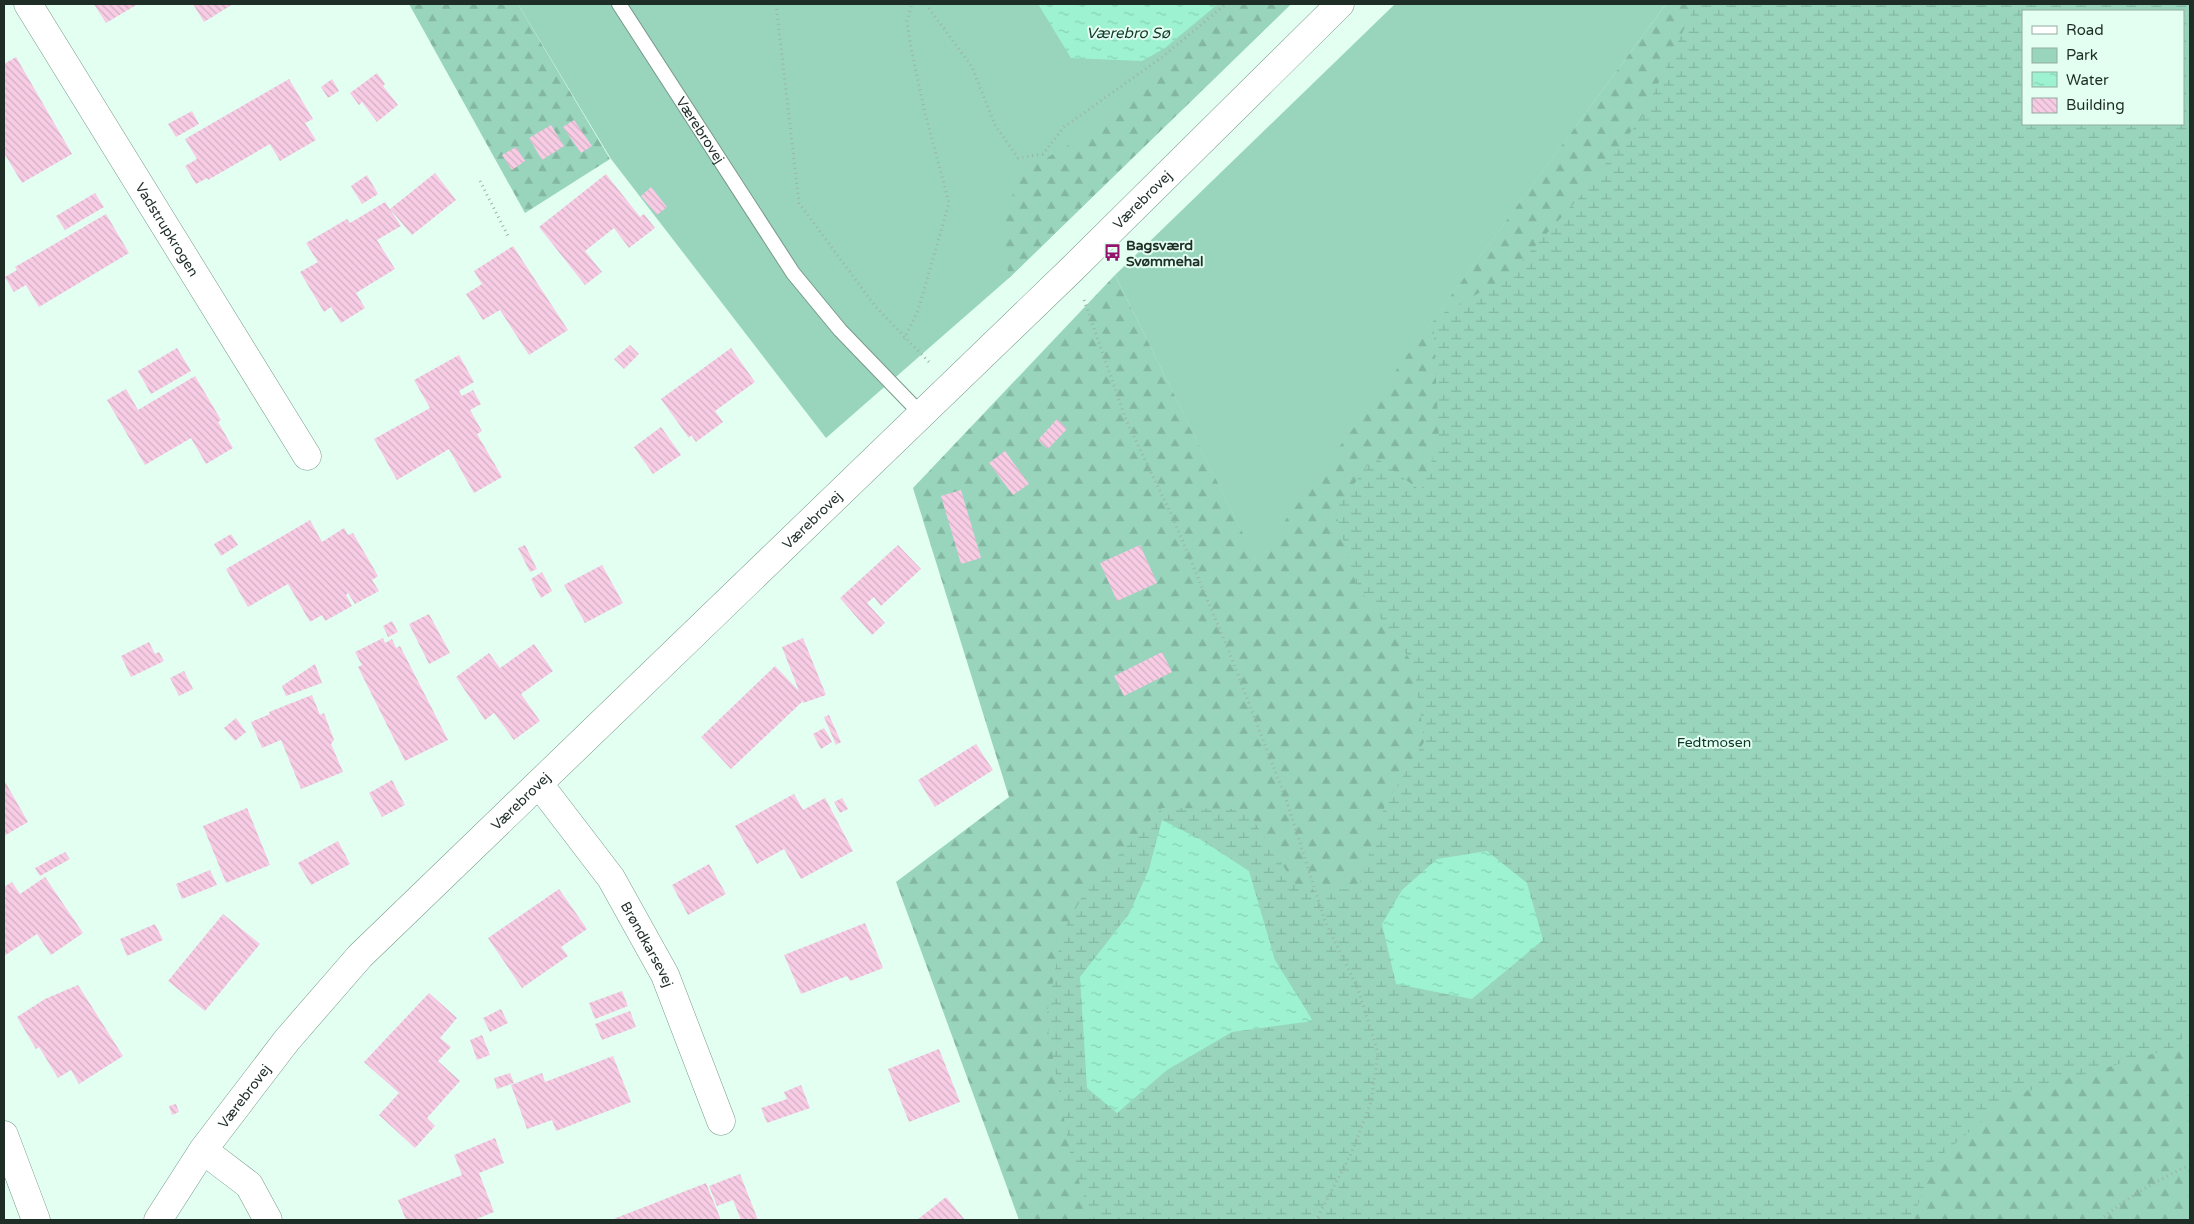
<svg xmlns="http://www.w3.org/2000/svg" width="2194" height="1224" font-family="'Varela Round',sans-serif">
<style>
.green{fill:#98d5bc}
.forest{fill:url(#forest-firs);fill-rule:evenodd}
.wetland{fill:url(#wetland-marsh);fill-rule:evenodd}
.water{fill:url(#water-ripples)}
.building{fill:url(#building-back-hatch)}
.lines{fill:none;stroke-linecap:round;stroke-linejoin:round}
.lane-casing{stroke:#789a8b;stroke-width:16}
.street-casing{stroke:#789a8b;stroke-width:29}
.secondary-casing{stroke:#789a8b;stroke-width:29}
.path{stroke:#9cb4a9;stroke-width:3;stroke-dasharray:1 4;stroke-linecap:butt}
.lane{stroke:#fff;stroke-width:14}
.street{stroke:#fff;stroke-width:28}
.secondary{stroke:#fff;stroke-width:28}
.labels{text-anchor:middle;stroke-width:4;stroke-linejoin:round;paint-order:stroke}
.street-label{font-size:14px;fill:#1f2d27;stroke:#e2fff2}
.poi-label{font-size:14px;font-weight:bold;fill:#1f2d27;stroke:#e2fff2;text-anchor:start}
.park-label{font-size:14px;fill:#0f3629;stroke:#e2fff2}
.water-label{font-size:15px;font-style:italic;fill:#12382b;stroke:#e2fff2}
</style>
<defs>
<pattern id="forest-firs" width="22" height="20" patternUnits="userSpaceOnUse" patternTransform="scale(1.25)"><rect width="22" height="20" fill="#98d5bc"/><path d="M5 1l3.5 6h-7zM16 11l3.5 6h-7z" fill="#83b7a2"/></pattern>
<pattern id="wetland-marsh" width="20" height="14" patternUnits="userSpaceOnUse" patternTransform="scale(1.25)"><rect width="20" height="14" fill="#98d5bc"/><path d="M1 5h8M5 5V1M11 12h8M15 12V8" fill="none" stroke="#83b7a2"/></pattern>
<pattern id="water-ripples" width="26" height="14" patternUnits="userSpaceOnUse" patternTransform="scale(1.25)"><rect width="26" height="14" fill="#9df3d1"/><path d="M2 4q2-2 4 0t4 0M15 11q2-2 4 0t4 0" fill="none" stroke="#87d1b3"/></pattern>
<pattern id="building-back-hatch" width="6" height="6" patternUnits="userSpaceOnUse" patternTransform="scale(1.25)"><rect width="6" height="6" fill="#f7cce4"/><path d="M-1 5l2 2M0 0l6 6M5-1l2 2" fill="none" stroke="#d3b0c4"/></pattern>
</defs>
<rect width="100%" height="100%" fill="#e2fff2"/>
<g class="green">
<path d="M518 4H1291L1009 278 826 438 611 159Z"/>
<path d="M1395 4H1666L1256 561 1115 275Z"/>
</g>
<g class="forest">
<path d="M409 4H518L610 159 525 213Z"/>
<path d="M1243 4H1291L1009 278 1002 234 1018 175 1090 132Z"/>
<path d="M1666 4H2190V1220H1019L896 882 1009 797 913 488 1115 275 1256 560ZM2023 11H2183V124H2023Z"/>
</g>
<path class="wetland" d="M1696 4H2190V1018L2179 1046 2012 1096 1932 1163 1913 1220H1091L1070 1152 1046 1019 1062 933 1085 892 1162 808 1246 809 1301 893 1358 888 1385 805 1424 742 1414 665 1356 584 1335 511 1374 456 1421 491 1439 440 1433 319 1507 277 1578 199 1641 119ZM2023 11H2183V124H2023ZM1162 820 1200 839 1249 871 1275 960 1313 1021 1232 1032 1167 1070 1117 1113 1080 977 1129 914 1149 869ZM1543 940 1472 999 1396 984Z"/>
<g class="water">
<path d="M1038 4H1218L1165 48 1142 61 1071 58Z"/>
<path d="M1162 820 1200 839 1249 871 1275 960 1313 1021 1232 1032 1167 1070 1117 1113 1087 1088 1080 977 1129 914 1149 869Z"/>
<path d="M1487 851 1527 883 1543 940 1472 999 1396 984 1382 924 1402 890 1437 859Z"/>
</g>
<g class="building">
<path d="M94 4H138L106 23Z"/>
<path d="M193 4H233L204 22Z"/>
<path d="M16 57 72 154 22 183 4 153V64Z"/>
<path d="M377 73 385 84 383 86 398 105 377 122 362 102 359 105 350 93Z"/>
<path d="M289 79 313 119 305 123 316 140 280 161 270 144 208 180 207 178 196 184 185 166 197 159 185 139Z"/>
<path d="M332 79 339 91 328 98 321 87Z"/>
<path d="M192 111 199 124 176 137 168 124Z"/>
<path d="M574 120 592 146 581 153 563 127Z"/>
<path d="M551 125 564 146 542 160 529 138Z"/>
<path d="M516 147 525 161 512 170 502 155Z"/>
<path d="M435 173 456 200 412 235 390 209Z"/>
<path d="M606 174 640 217 644 214 655 228 629 248 614 228 585 251 602 272 585 285 539 227Z"/>
<path d="M367 175 378 194 362 204 351 186Z"/>
<path d="M651 187 667 207 657 215 641 196Z"/>
<path d="M95 193 104 207 65 230 56 216Z"/>
<path d="M385 202 401 226 377 240 395 269 356 293 365 308 341 323 331 307 324 312 300 272 318 262 306 243 347 219 350 223Z"/>
<path d="M106 214 129 253 39 307 26 285 14 292 5 277 17 270 15 267Z"/>
<path d="M513 246 568 330 529 355 500 310 483 320 466 294 482 284 474 271Z"/>
<path d="M630 345 639 354 624 369 614 359Z"/>
<path d="M177 348 191 371 151 394 138 371Z"/>
<path d="M731 348 755 382 715 411 723 422 696 442 691 435 689 438 661 399Z"/>
<path d="M459 355 474 382 459 391 462 396 473 390 481 404 470 410 482 431 477 434 502 477 474 493 449 449 397 480 374 439 430 408 414 380Z"/>
<path d="M195 376 221 420 218 422 233 448 206 464 191 438 145 465 107 400 126 389 138 410Z"/>
<path d="M1057 419 1067 429 1048 449 1038 440Z"/>
<path d="M661 427 681 455 653 474 634 447Z"/>
<path d="M1005 451 1029 484 1013 495 989 463Z"/>
<path d="M961 490 981 558 961 564 941 496Z"/>
<path d="M310 520 322 542 344 528 348 535 353 533 378 576 372 580 379 591 355 604 348 593 346 595 352 606 325 621 322 615 310 622 288 584 248 607 226 569Z"/>
<path d="M231 534 238 545 221 556 214 544Z"/>
<path d="M525 545 537 569 530 572 518 548Z"/>
<path d="M898 545 921 569 881 606 874 597 867 603 885 623 872 635 840 598Z"/>
<path d="M1140 545 1157 583 1117 601 1100 563Z"/>
<path d="M602 565 623 603 585 623 564 585Z"/>
<path d="M542 572 552 591 541 598 531 579Z"/>
<path d="M429 614 450 653 429 664 409 624Z"/>
<path d="M392 621 398 632 388 637 383 626Z"/>
<path d="M383 638 385 643 392 639 396 648 400 646 448 740 405 761 358 667 362 665 355 652Z"/>
<path d="M803 638 826 695 803 703V701L731 769 701 737 775 666 799 691 782 647Z"/>
<path d="M149 642 155 654 159 652 164 661 131 677 121 656Z"/>
<path d="M534 644 553 671 521 694 540 721 514 740 494 713 485 720 456 677 489 653 500 668Z"/>
<path d="M1162 652 1172 672 1124 696 1114 676Z"/>
<path d="M315 664 322 683 286 696 282 686Z"/>
<path d="M184 671 193 689 179 696 170 678Z"/>
<path d="M312 695 320 715 324 713 334 740 331 744 343 772 301 789 281 740 262 748 251 722 270 714 269 712Z"/>
<path d="M829 715 841 742 836 745 824 717Z"/>
<path d="M236 718 246 732 235 741 224 728Z"/>
<path d="M824 728 832 742 821 749 813 734Z"/>
<path d="M976 744 993 770 935 807 918 780Z"/>
<path d="M4 780 28 822 4 836Z"/>
<path d="M392 780 405 805 382 817 369 793Z"/>
<path d="M794 794 803 810 825 798 853 851 801 879 784 849 757 864 735 826Z"/>
<path d="M842 798 848 809 840 813 834 802Z"/>
<path d="M247 808 270 865 226 883 203 826Z"/>
<path d="M338 841 350 864 311 885 298 863Z"/>
<path d="M65 852 70 859 40 876 35 868Z"/>
<path d="M709 864 726 894 688 915 672 885Z"/>
<path d="M210 870 217 885 182 899 176 884Z"/>
<path d="M45 877 83 933 51 955 37 934 4 956V887L12 882 20 894Z"/>
<path d="M559 889 587 929 561 947 568 956 522 988 488 938Z"/>
<path d="M223 914 260 944 205 1011 168 981Z"/>
<path d="M865 923 883 968 850 981 847 976 801 994 784 955Z"/>
<path d="M155 924 163 940 127 956 120 939Z"/>
<path d="M78 985 123 1056 79 1084 71 1070 58 1078 39 1047 36 1049 17 1017 45 999Z"/>
<path d="M622 991 628 1006 595 1019 589 1003Z"/>
<path d="M429 993 457 1018 440 1038 451 1047 438 1061 460 1081 427 1118 435 1126 415 1148 379 1115 399 1093 364 1062Z"/>
<path d="M501 1009 508 1023 490 1032 483 1018Z"/>
<path d="M630 1011 636 1027 602 1040 595 1024Z"/>
<path d="M482 1035 490 1055 477 1060 470 1040Z"/>
<path d="M939 1049 960 1102 909 1122 888 1069Z"/>
<path d="M613 1056 631 1102 556 1131 552 1120 527 1129 511 1085 542 1073 545 1082Z"/>
<path d="M510 1073 514 1083 497 1089 494 1078Z"/>
<path d="M801 1085 810 1108 767 1123 761 1108 787 1099 784 1092Z"/>
<path d="M176 1104 179 1112 172 1115 169 1106Z"/>
<path d="M495 1138 504 1163 479 1173 494 1212 474 1220H406L398 1200 462 1175 454 1155Z"/>
<path d="M740 1174 758 1220H741L733 1200 717 1206 709 1186Z"/>
<path d="M706 1183 721 1220H611Z"/>
<path d="M946 1197 965 1220H917Z"/>
</g>
<g class="lines">
<defs>
<g id="lane">
<path id="s1" d="M619 4 793 273 840 330 921 414"/>
</g>
<g id="street">
<path id="s2" d="M28 4 307 456"/>
<path id="s3" d="M539 784 611 878 665 975 721 1121"/>
<path d="M4 1135 36 1220"/>
<path d="M203 1150 249 1185 268 1220"/>
</g>
<g id="secondary">
<path id="s4" d="M158 1220 203 1150 287 1040 360 956 1072 269 1340 4"/>
</g>
</defs>
<use href="#lane" class="lane-casing"/>
<use href="#street" class="street-casing"/>
<use href="#secondary" class="secondary-casing"/>
<g class="path">
<path d="M776 4 799 203 875 306 930 363"/>
<path d="M926 4 972 67 995 125 1018 158 1043 154 1064 127 1161 58 1226 4"/>
<path d="M480 181 508 236"/>
<path d="M1084 300 1126 420 1173 518 1228 649 1287 802 1325 921 1358 989 1378 1053 1371 1102 1351 1154 1316 1220"/>
<path d="M904 339 918 311 949 203 925 113 911 48 907 21 912 4"/>
<path d="M2100 1220C2128 1197 2157 1180 2190 1165"/>
</g>
<use href="#lane" class="lane"/>
<use href="#street" class="street"/>
<use href="#secondary" class="secondary"/>
</g>
<defs>
<symbol id="bus-bare" viewBox="-9 -9 18 18"><path d="M-5-6H5V4H4V6H2V4H-2V6H-4V4H-5ZM-3.5-4V0h7V-4ZM-3.5 1.2v1.5H-2V1.2ZM2 1.2v1.5H3.5V1.2Z" fill="#93136d" stroke="#e2fff2" stroke-width="2.5" paint-order="stroke"/></symbol>
</defs>
<g fill-rule="evenodd">
<use href="#bus-bare" x="1100" y="240" width="25" height="25"/>
</g>
<g class="labels">
<g class="street-label">
<text dy="5" stroke="none"><textPath href="#s1" startOffset="150">Værebrovej</textPath></text>
<text dy="5" stroke="none"><textPath href="#s4" startOffset="1421">Værebrovej</textPath></text>
<text dy="5" stroke="none"><textPath href="#s2" startOffset="265">Vadstrupkrogen</textPath></text>
<text dy="5" stroke="none"><textPath href="#s4" startOffset="961">Værebrovej</textPath></text>
<text dy="5" stroke="none"><textPath href="#s4" startOffset="556">Værebrovej</textPath></text>
<text dy="5" stroke="none"><textPath href="#s3" startOffset="194">Brøndkarsevej</textPath></text>
<text dy="5" stroke="none"><textPath href="#s4" startOffset="151">Værebrovej</textPath></text>
</g>
<g class="poi-label">
<text x="1126" y="250">Bagsværd<tspan x="1126" dy="16">Svømmehal</tspan></text>
</g>
<g class="park-label">
<text x="1714" y="747">Fedtmosen</text>
</g>
<g class="water-label">
<text x="1128" y="38">Værebro Sø</text>
</g>
</g>
<rect width="2194" height="1224" fill="none" stroke="#1f2d27" stroke-width="10"/>
<rect x="2022" y="10" width="162" height="115" fill="#e2fff2" stroke="#94aba1"/>
<rect x="2032" y="26" width="25" height="8" fill="#ffffff" stroke="#94aba1"/>
<text x="2066" y="35" font-size="15" fill="#1f2d27">Road</text>
<rect x="2032" y="48" width="25" height="15" fill="#98d5bc" stroke="#94aba1"/>
<text x="2066" y="60" font-size="15" fill="#1f2d27">Park</text>
<rect x="2032" y="72" width="25" height="15" fill="url(#water-ripples)" stroke="#94aba1"/>
<text x="2066" y="85" font-size="15" fill="#1f2d27">Water</text>
<rect x="2032" y="98" width="25" height="15" fill="url(#building-back-hatch)" stroke="#94aba1"/>
<text x="2066" y="110" font-size="15" fill="#1f2d27">Building</text>
</svg>
